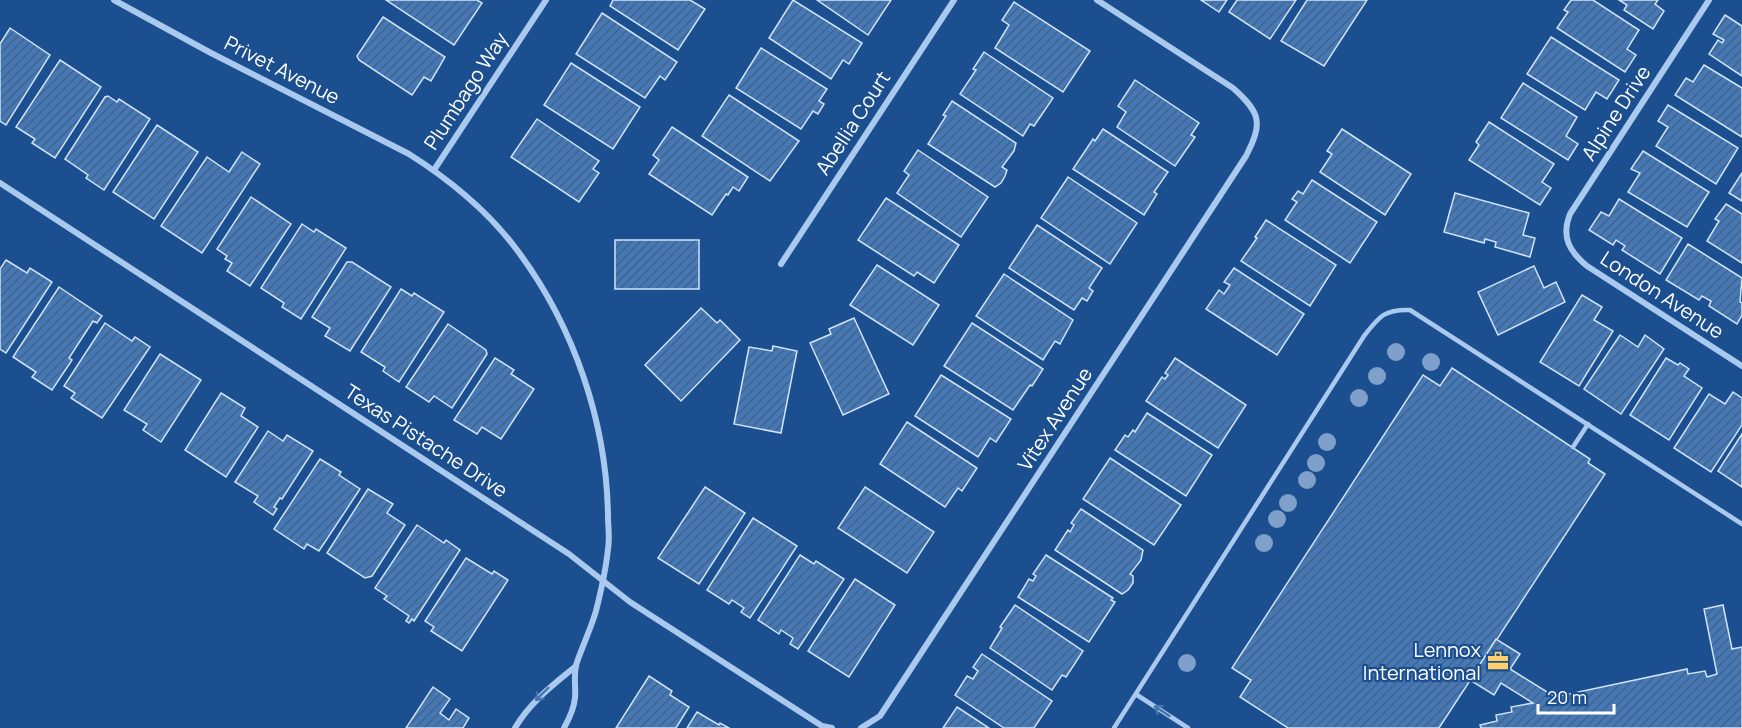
<svg xmlns="http://www.w3.org/2000/svg" width="1742" height="728" font-family="Manrope,sans-serif">
<style>
.building{fill:url(#building-hatch);stroke:#cfe3fa;stroke-width:1.5}
.lines{fill:none;stroke-linecap:round;stroke-linejoin:round}
.lane{stroke:#a9c9ee;stroke-width:4.5}
.street{stroke:#a9c9ee;stroke-width:6}
.tree{fill:#7ea0ca}
.oneway{stroke:#4674ac}
.labels{text-anchor:middle;stroke-width:4.5;stroke-linejoin:round;paint-order:stroke}
.street-label{font-size:20px;fill:#fff;stroke:#1b4f8f}
.poi-label{font-size:20px;fill:#fff;stroke:#1b4f8f;text-anchor:end}
</style>
<defs>
<pattern id="building-hatch" width="6" height="6" patternUnits="userSpaceOnUse" patternTransform="scale(1.5)"><rect width="6" height="6" fill="#4478b7"/><path d="M-1 1l2-2M0 6l6-6M5 7l2-2" fill="none" stroke="#486282"/></pattern>
</defs>
<rect width="100%" height="100%" fill="#1b4f8f"/>
<g class="building">
<path d="M386 0H477L482 3 454 45Z"/>
<path d="M613 0H690L705 9 678 50 610 6Z"/>
<path d="M793 0 862 43 849 64 843 60 831 79 769 38Z"/>
<path d="M817 0H891L868 35Z"/>
<path d="M1201 0H1227L1219 12Z"/>
<path d="M1237 0H1296L1270 39 1229 12Z"/>
<path d="M1307 0H1367L1324 66 1281 41Z"/>
<path d="M1571 0H1593L1639 30 1627 49 1636 55 1625 72 1557 28 1568 12 1564 10Z"/>
<path d="M1619 0H1658L1655 4 1664 11 1653 29 1624 10 1627 5Z"/>
<path d="M1014 2 1090 51 1063 92 995 48 1009 25 1002 20Z"/>
<path d="M602 13 677 62 665 80 660 76 645 98 576 54Z"/>
<path d="M1725 15 1742 26V76L1709 54 1718 40 1722 43 1724 40 1713 34Z"/>
<path d="M383 17 445 57 431 81 424 77 412 95 359 60 357 56Z"/>
<path d="M10 28 50 55 6 125 0 121V44Z"/>
<path d="M1551 37 1619 80 1607 99 1596 92 1585 110 1527 74Z"/>
<path d="M761 48 827 89 819 101 824 104 818 114 813 111 801 129 736 88Z"/>
<path d="M984 52 1053 98 1034 126 1030 124 1023 136 960 94 976 70 973 69Z"/>
<path d="M60 60 101 87 55 158 32 143 35 139 16 127Z"/>
<path d="M571 63 640 107 613 149 544 105Z"/>
<path d="M1704 65 1742 88V137L1675 95 1686 78 1693 82Z"/>
<path d="M1135 80 1199 123 1191 135 1195 137 1175 166 1117 127 1126 112 1118 106Z"/>
<path d="M1523 83 1577 117 1566 136 1578 144 1568 160 1501 118Z"/>
<path d="M729 95 799 141 770 181 702 136Z"/>
<path d="M108 96 117 102 119 99 150 119 104 190 86 178 88 175 65 159 105 97Z"/>
<path d="M952 101 1016 143 1014 151 1002 167 1007 170 1005 176 1001 183 995 187 928 144 946 116 943 115Z"/>
<path d="M1668 105 1738 148 1716 184 1656 146 1668 127 1658 121Z"/>
<path d="M537 119 599 161 593 169 599 173 579 202 511 157Z"/>
<path d="M1489 122 1554 164 1542 182 1551 188 1540 205 1469 160 1479 145 1476 142Z"/>
<path d="M157 125 198 152 154 219 113 192Z"/>
<path d="M672 127 748 177 739 191 733 187 728 195 726 194 712 215 649 174 659 160 653 155Z"/>
<path d="M1103 129 1168 172 1154 192 1157 194 1144 215 1073 169 1093 139 1095 141Z"/>
<path d="M1342 129 1411 174 1385 215 1320 172 1332 154 1327 151Z"/>
<path d="M918 150 988 197 961 237 897 193 909 175 904 171Z"/>
<path d="M1643 151 1709 192 1687 227 1628 192 1640 173 1631 169Z"/>
<path d="M242 152 260 164 202 253 161 226 207 157 229 172Z"/>
<path d="M1742 173V201L1729 193Z"/>
<path d="M1068 177 1137 223 1110 264 1041 218Z"/>
<path d="M1312 180 1377 222 1350 263 1285 220 1297 202 1292 199 1298 191 1303 194Z"/>
<path d="M1455 193 1529 213 1523 235 1535 238 1530 257 1495 247 1496 242 1485 239 1484 243 1444 232Z"/>
<path d="M251 197 291 224 250 286 227 271 232 263 225 259 227 256 217 249Z"/>
<path d="M886 198 959 245 934 283 917 272 914 276 858 240Z"/>
<path d="M1619 199 1682 238 1660 274 1622 250 1625 246 1616 240 1613 245 1589 230 1601 212 1609 216Z"/>
<path d="M1726 204 1742 214V263L1707 241 1719 221 1715 219Z"/>
<path d="M1266 220 1336 265 1310 306 1241 261 1257 238 1255 237Z"/>
<path d="M302 224 314 232 316 229 346 248 301 319 282 307 284 303 261 288Z"/>
<path d="M1037 225 1102 268 1089 288 1093 291 1087 301 1082 298 1074 310 1009 268Z"/>
<rect x="615" y="240" width="84" height="49"/>
<path d="M1688 244 1742 278 1740 302 1742 303V315L1737 324 1709 306 1711 301 1702 296 1699 300 1666 280Z"/>
<path d="M6 260 27 273 30 268 52 282 6 353 0 349V269Z"/>
<path d="M347 262H352L391 287 350 351 325 336 330 328 312 317Z"/>
<path d="M877 265 939 305 913 345 850 305Z"/>
<path d="M1534 266 1544 288 1556 282 1565 302 1498 335 1478 292Z"/>
<path d="M1234 268 1304 314 1277 355 1206 309 1219 290 1224 294 1230 285 1224 282Z"/>
<path d="M1004 274 1073 320 1060 344 1055 341 1043 360 976 316Z"/>
<path d="M59 287 102 316 97 323 93 321 69 358 72 360 52 390 32 377 36 372 13 357Z"/>
<path d="M401 289 412 296 414 293 444 312 399 382 383 371 385 367 361 352Z"/>
<path d="M1582 295 1602 307 1594 320 1613 331 1579 386 1540 362Z"/>
<path d="M701 308 717 323 720 320 740 340 681 401 645 365Z"/>
<path d="M854 318 889 394 843 415 810 343 831 334 829 329Z"/>
<path d="M105 323 132 341 135 337 150 347 102 418 71 398 75 393 64 386Z"/>
<path d="M972 323 1043 369 1032 386 1030 385 1013 410 944 366Z"/>
<path d="M448 324 486 350 487 354 452 408 434 396 429 402 406 387Z"/>
<path d="M1620 335 1638 347 1645 335 1664 349 1621 414 1584 389Z"/>
<path d="M773 346 797 351 781 433 734 424 749 347 772 351Z"/>
<path d="M160 354 201 380 161 442 143 430 147 424 124 410Z"/>
<path d="M495 358 514 370 511 374 534 389 501 439 482 427 477 434 454 420Z"/>
<path d="M1175 358 1246 405 1218 448 1146 401 1162 377 1165 379 1168 375 1165 373Z"/>
<path d="M1666 358 1678 365 1680 363 1689 369 1684 376 1702 388 1669 440 1630 415Z"/>
<path d="M1452 368 1590 459 1588 463 1605 474 1439 728H1288L1240 697 1251 680 1232 668 1423 375 1440 386Z"/>
<path d="M941 375 1011 419 996 442 990 438 978 457 915 416Z"/>
<path d="M1733 392 1742 398V425L1711 472 1674 448 1709 394 1725 404Z"/>
<path d="M221 393 245 408 241 416 258 427 226 477 185 450Z"/>
<path d="M1147 413 1212 455 1186 496 1115 450 1125 435 1128 437 1133 430 1135 432Z"/>
<path d="M907 422 977 468 962 491 958 488 945 507 880 464Z"/>
<path d="M268 431 283 441 287 435 313 451 282 499 280 498 274 507 277 509 273 515 254 502 258 496 235 482Z"/>
<path d="M1742 434V487L1718 471Z"/>
<path d="M1110 458 1181 505 1154 545 1083 499Z"/>
<path d="M320 459 341 472 339 475 360 489 319 551 307 544 304 549 274 529Z"/>
<path d="M705 487 745 513 699 584 658 558Z"/>
<path d="M865 487 934 532 907 573 838 528Z"/>
<path d="M368 489 393 504 387 513 405 525 372 576 365 578 327 553Z"/>
<path d="M1081 509 1143 550 1141 560 1130 574 1133 576V583L1128 590 1122 594 1055 550 1068 530 1070 532 1074 525 1071 523Z"/>
<path d="M753 518 797 546 750 618 741 612 744 608 732 600 729 604 707 590Z"/>
<path d="M417 525 444 543 446 540 460 550 414 621 412 619 409 623 406 621 409 616 384 599 387 596 375 588Z"/>
<path d="M800 555 814 564 816 561 844 579 798 649 790 644 793 638 781 630 779 634 758 620Z"/>
<path d="M1046 555 1113 598 1111 600 1115 602 1089 642 1018 597 1029 579 1033 581 1036 576 1033 574Z"/>
<path d="M466 558 492 574 494 571 508 580 462 651 431 631 434 627 425 621Z"/>
<path d="M855 579 895 605 849 677 808 651Z"/>
<path d="M1015 605 1083 651 1066 677 1062 675 1052 690 990 648 1002 628 1000 627Z"/>
<path d="M1723 605 1732 649 1742 647V728H1481L1480 725 1497 721 1496 715 1512 712 1511 707 1533 703 1501 683 1494 695 1470 680 1496 639 1520 654 1510 669 1555 697 1687 669 1688 674 1705 671 1707 677 1717 674 1704 609Z"/>
<path d="M982 654 1052 701 1034 728H1004L955 695 967 676 973 679 978 671 973 667Z"/>
<path d="M649 676 672 691 670 695 689 707 676 728H616Z"/>
<path d="M433 687 450 699 440 713 449 720 456 709 469 718 463 728H406Z"/>
<path d="M957 707 989 728H943Z"/>
<path d="M697 712 719 725 720 723 729 728H687Z"/>
</g>
<g class="lines">
<g class="lane">
<path d="M1573 447 1588 424"/>
<path d="M1137 695 1188 728"/>
<path d="M1114 728 1364 336C1379 317 1384 309 1410 310L1742 524"/>
</g>
<g class="street">
<path d="M114 0 211 53 409 154C450 180 488 211 517 250 574 326 607 423 608 517 608 527 610 538 608 549 606 569 601 591 596 611 591 628 583 645 577 662 573 673 576 686 575 698 574 708 569 719 564 728"/>
<path d="M1709 0 1570 214C1561 237 1569 251 1587 266L1742 366"/>
<path d="M434 170 546 0"/>
<path d="M0 183 569 554 630 602 822 726 832 728"/>
<path d="M781 264 954 0"/>
<path d="M515 728C530 702 553 685 576 666"/>
<path d="M861 728 880 716 1246 156C1263 123 1261 113 1233 88L1097 0"/>
</g>
</g>
<g class="tree">
<circle cx="1396" cy="352" r="9"/>
<circle cx="1431" cy="362" r="9"/>
<circle cx="1377" cy="376" r="9"/>
<circle cx="1359" cy="398" r="9"/>
<circle cx="1327" cy="442" r="9"/>
<circle cx="1316" cy="463" r="9"/>
<circle cx="1307" cy="480" r="9"/>
<circle cx="1288" cy="503" r="9"/>
<circle cx="1277" cy="519" r="9"/>
<circle cx="1264" cy="543" r="9"/>
<circle cx="1187" cy="663" r="9"/>
</g>
<defs><path id="oneway-shaft" d="M-6 0H5M1.5-3L5.5 0L1.5 3" fill="none" stroke-width="1.6" stroke-linecap="round" stroke-linejoin="round" transform="scale(1.5)"/></defs>
<g class="oneway">
<use href="#oneway-shaft" transform="translate(542 694) rotate(136)"/>
<use href="#oneway-shaft" transform="translate(1162 711) rotate(-147)"/>
</g>
<defs>
<symbol id="office-bare" viewBox="-9 -9 18 18"><path d="M-6-3h4V-5.5h4V-3h4V5H-6ZM-1-4.5V-3h2v-1.5ZM-6 0V1H6V0Z" fill="#ffd166" stroke="#1b4f8f" stroke-width="2.5" paint-order="stroke"/></symbol>
</defs>
<g fill-rule="evenodd">
<use href="#office-bare" x="1483" y="646" width="30" height="30"/>
</g>
<g class="labels">
<g class="street-label">
<text transform="translate(282 70) rotate(27)" y="7">Privet Avenue</text>
<text transform="translate(466 91) rotate(-57)" y="7">Plumbago Way</text>
<text transform="translate(1616 113) rotate(-57)" y="7">Alpine Drive</text>
<text transform="translate(853 123) rotate(-57)" y="7">Abellia Court</text>
<text transform="translate(1662 295) rotate(33)" y="7">London Avenue</text>
<text transform="translate(1055 419) rotate(-57)" y="7">Vitex Avenue</text>
<text transform="translate(426 441) rotate(33)" y="7">Texas Pistache Drive</text>
</g>
<g class="poi-label">
<text x="1481" y="657">Lennox<tspan x="1481" dy="23">International</tspan></text>
</g>
</g>
<path d="M1538 704v9h76v-9" fill="none" stroke="#ffffff" stroke-width="3"/>
<text x="1547" y="704" font-size="18" fill="#ffffff" stroke="#1b4f8f" stroke-width="4.5" paint-order="stroke">20 m</text>
</svg>
